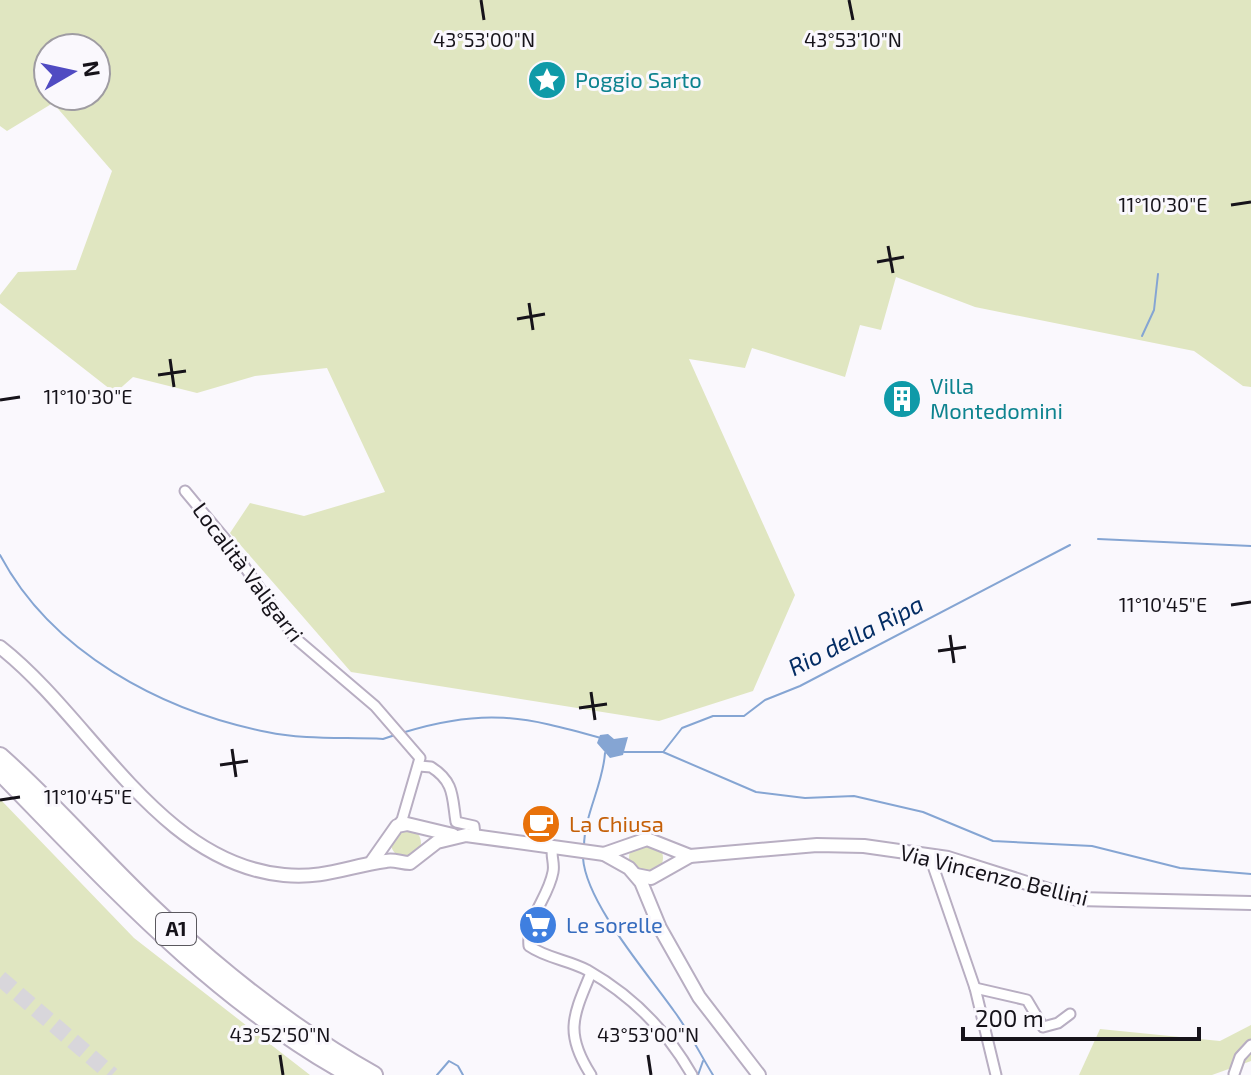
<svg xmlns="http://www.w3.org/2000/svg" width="1251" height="1075" font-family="'Exo 2',sans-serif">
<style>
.green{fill:#e0e6c1;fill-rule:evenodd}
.water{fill:#85a5d3}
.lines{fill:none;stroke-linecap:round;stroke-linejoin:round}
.stream{stroke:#85a5d3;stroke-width:2}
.highway-tunnel{stroke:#d8d6db;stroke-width:16;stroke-dasharray:16 8;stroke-linecap:butt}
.street-casing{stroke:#b8aec2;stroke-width:13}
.secondary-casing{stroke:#b8aec2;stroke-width:16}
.highway-casing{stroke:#b8aec2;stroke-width:20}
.street{stroke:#fff;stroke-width:9}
.secondary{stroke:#fff;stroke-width:12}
.highway{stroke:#fff;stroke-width:16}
.ticks{fill:none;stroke:#16131a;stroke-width:3}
.labels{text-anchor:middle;stroke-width:6;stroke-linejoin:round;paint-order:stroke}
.shield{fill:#faf8fd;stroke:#5a585e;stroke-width:2}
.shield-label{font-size:20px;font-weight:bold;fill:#16131a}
.culture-label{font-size:22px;fill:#0d838f;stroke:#faf8fd;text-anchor:start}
.street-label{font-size:22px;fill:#16131a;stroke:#faf8fd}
.food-label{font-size:22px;fill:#c56008;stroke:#faf8fd;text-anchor:start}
.shop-label{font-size:22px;fill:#366cbe;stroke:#faf8fd;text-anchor:start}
.water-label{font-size:24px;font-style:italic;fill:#042d64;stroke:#faf8fd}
.ticks-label{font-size:20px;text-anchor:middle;fill:#16131a;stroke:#faf8fd;stroke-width:6;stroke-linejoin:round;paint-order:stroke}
</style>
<rect width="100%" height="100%" fill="#faf8fd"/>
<g class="green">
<path d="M0 0H1251V387L1243 386 1194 351 975 307 896 277 881 330 860 325 845 377 752 348 745 368 689 359 795 595 753 691 659 721 351 672 230 533 250 503 304 516 385 492 327 368 255 376 197 393 133 377 115 393 0 303V295L18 272 76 270 112 171 53 103 7 131 0 126ZM48 48H96V96H48Z"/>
<path d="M0 799 134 938 310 1075H0Z"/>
<circle cx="406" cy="843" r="15"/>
<circle cx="646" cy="858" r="17"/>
<path d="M1251 1025V1061L1212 1075H1079L1100 1029 1220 1041Z"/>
</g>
<path class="water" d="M608 734 614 739 628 737 623 755 610 758 597 743 600 735Z"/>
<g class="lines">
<g class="stream">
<path d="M1142 336 1154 310 1158 274"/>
<path d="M1098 539 1251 546"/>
<path d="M0 555C52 653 162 711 267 732 304 740 346 737 383 739L395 735"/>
<path d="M405 732C483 708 524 716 601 738"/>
<path d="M664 751 682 728 713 716H744L765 700 800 686 1070 545"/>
<path d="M624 752H663L756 792 805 798 854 796 923 812 993 841 1092 846 1180 868 1251 874"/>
<path d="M584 847C584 815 603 785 605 753"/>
<path d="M583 858C586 903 648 974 674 1011 689 1031 700 1054 713 1075"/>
<path d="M437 1075 449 1061 458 1066 463 1075"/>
<path d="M698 1075 703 1061"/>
</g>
<path class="highway-tunnel" d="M0 978 112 1075"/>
<defs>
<g id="street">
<path d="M185 491 225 539 294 637 375 706 420 758 402 820 397 826"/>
<path d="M419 766 431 767C455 782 452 798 456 822L474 826 475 835"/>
<path d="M553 846C550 856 555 862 553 872 548 899 526 917 529 946 546 958 568 960 587 970 631 995 667 1031 692 1075"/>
<path d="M934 855 932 863 975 988 996 1075"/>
<path d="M975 988 1027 1000 1043 1027 1058 1023 1070 1014"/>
<path d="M1234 1074 1240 1057 1251 1045"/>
<path d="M591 1075C564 1033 573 1016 591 973"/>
</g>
<g id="secondary">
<path d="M0 647C92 719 158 863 284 875 324 879 349 866 386 861 394 859 401 863 410 863L437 842 466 835 604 854 629 868 641 882 660 928 699 997 759 1075"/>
<path d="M604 854 647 839 690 856"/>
<path d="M371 863 397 826 407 824 453 835"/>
<path d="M636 875 651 878 690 856 817 845 864 846 948 858 1077 899 1251 903"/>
</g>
<g id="highway">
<path d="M0 756C59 808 110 870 169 923 232 981 299 1033 374 1075"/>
<path d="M0 772C109 883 213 999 351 1075"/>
</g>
</defs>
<use href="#street" class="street-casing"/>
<use href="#secondary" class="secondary-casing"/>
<use href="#highway" class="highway-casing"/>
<use href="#street" class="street"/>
<use href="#secondary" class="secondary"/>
<use href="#highway" class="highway"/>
</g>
<path class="ticks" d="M481 0 484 20M849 0 853 20M1231 205 1251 202M888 246 893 273M877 262 904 257M529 303 533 330M517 319 545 314M170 359 174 387M158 375 186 371M0 400 20 397M1231 605 1251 602M950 635 954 663M938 651 966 647M591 692 595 720M579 708 607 704M232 749 236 777M220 765 248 761M0 800 20 797M280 1055 283 1075M648 1055 651 1075"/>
<defs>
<symbol id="sight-disc" viewBox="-11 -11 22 22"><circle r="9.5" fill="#0f9aa8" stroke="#faf8fd"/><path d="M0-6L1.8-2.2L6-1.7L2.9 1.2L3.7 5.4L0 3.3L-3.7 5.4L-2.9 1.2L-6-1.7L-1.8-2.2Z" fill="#fff"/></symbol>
<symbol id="building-disc" viewBox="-11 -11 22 22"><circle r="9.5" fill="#0f9aa8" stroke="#faf8fd"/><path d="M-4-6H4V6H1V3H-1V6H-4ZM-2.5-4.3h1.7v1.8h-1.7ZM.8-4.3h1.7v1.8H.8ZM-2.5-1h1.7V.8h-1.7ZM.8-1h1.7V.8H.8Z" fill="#fff"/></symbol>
<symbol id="cafe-disc" viewBox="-11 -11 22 22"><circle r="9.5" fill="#e8710a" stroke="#faf8fd"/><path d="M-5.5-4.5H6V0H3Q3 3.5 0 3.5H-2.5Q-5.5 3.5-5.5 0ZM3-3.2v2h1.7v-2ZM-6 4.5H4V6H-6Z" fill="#fff"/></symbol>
<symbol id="supermarket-disc" viewBox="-11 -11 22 22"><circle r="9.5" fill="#3f7fe0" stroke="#faf8fd"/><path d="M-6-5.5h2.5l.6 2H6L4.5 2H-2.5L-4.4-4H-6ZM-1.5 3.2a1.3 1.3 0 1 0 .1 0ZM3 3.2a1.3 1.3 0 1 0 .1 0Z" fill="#fff"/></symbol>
</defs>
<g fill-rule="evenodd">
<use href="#sight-disc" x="525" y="58" width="44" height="44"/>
<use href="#building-disc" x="880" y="377" width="44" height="44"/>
<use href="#cafe-disc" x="519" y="802" width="44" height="44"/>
<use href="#supermarket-disc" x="516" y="903" width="44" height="44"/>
</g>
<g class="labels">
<rect class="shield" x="156" y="913" width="40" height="32" rx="6"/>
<g class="shield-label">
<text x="176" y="936">A1</text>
</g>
<g class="culture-label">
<text x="575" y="88">Poggio Sarto</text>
<text x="930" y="394">Villa<tspan x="930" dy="25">Montedomini</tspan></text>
</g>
<g class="street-label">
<text transform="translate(248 572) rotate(53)" y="8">Località Valigarri</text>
<text transform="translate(994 875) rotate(14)" y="8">Via Vincenzo Bellini</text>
</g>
<g class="food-label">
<text x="569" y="832">La Chiusa</text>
</g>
<g class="shop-label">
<text x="566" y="933">Le sorelle</text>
</g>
<g class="water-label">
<text transform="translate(856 636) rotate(-27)" y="8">Rio della Ripa</text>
</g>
</g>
<g class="ticks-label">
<text x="484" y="47">43°53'00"N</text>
<text x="853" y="47">43°53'10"N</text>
<text x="1163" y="212">11°10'30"E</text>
<text x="88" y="404">11°10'30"E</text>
<text x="1163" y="612">11°10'45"E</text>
<text x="88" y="804">11°10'45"E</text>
<text x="280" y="1042">43°52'50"N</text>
<text x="648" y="1042">43°53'00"N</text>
</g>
<g transform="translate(72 72) rotate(81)"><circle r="38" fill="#faf8fd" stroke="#9f9ca2" stroke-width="2"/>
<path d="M0-6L14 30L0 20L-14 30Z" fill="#504bc2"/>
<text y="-12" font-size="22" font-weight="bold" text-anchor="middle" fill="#16131a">N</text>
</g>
<path d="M963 1027v12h236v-12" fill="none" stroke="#16131a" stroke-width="4"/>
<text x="975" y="1027" font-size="24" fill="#16131a" stroke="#faf8fd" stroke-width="6" paint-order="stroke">200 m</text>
</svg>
